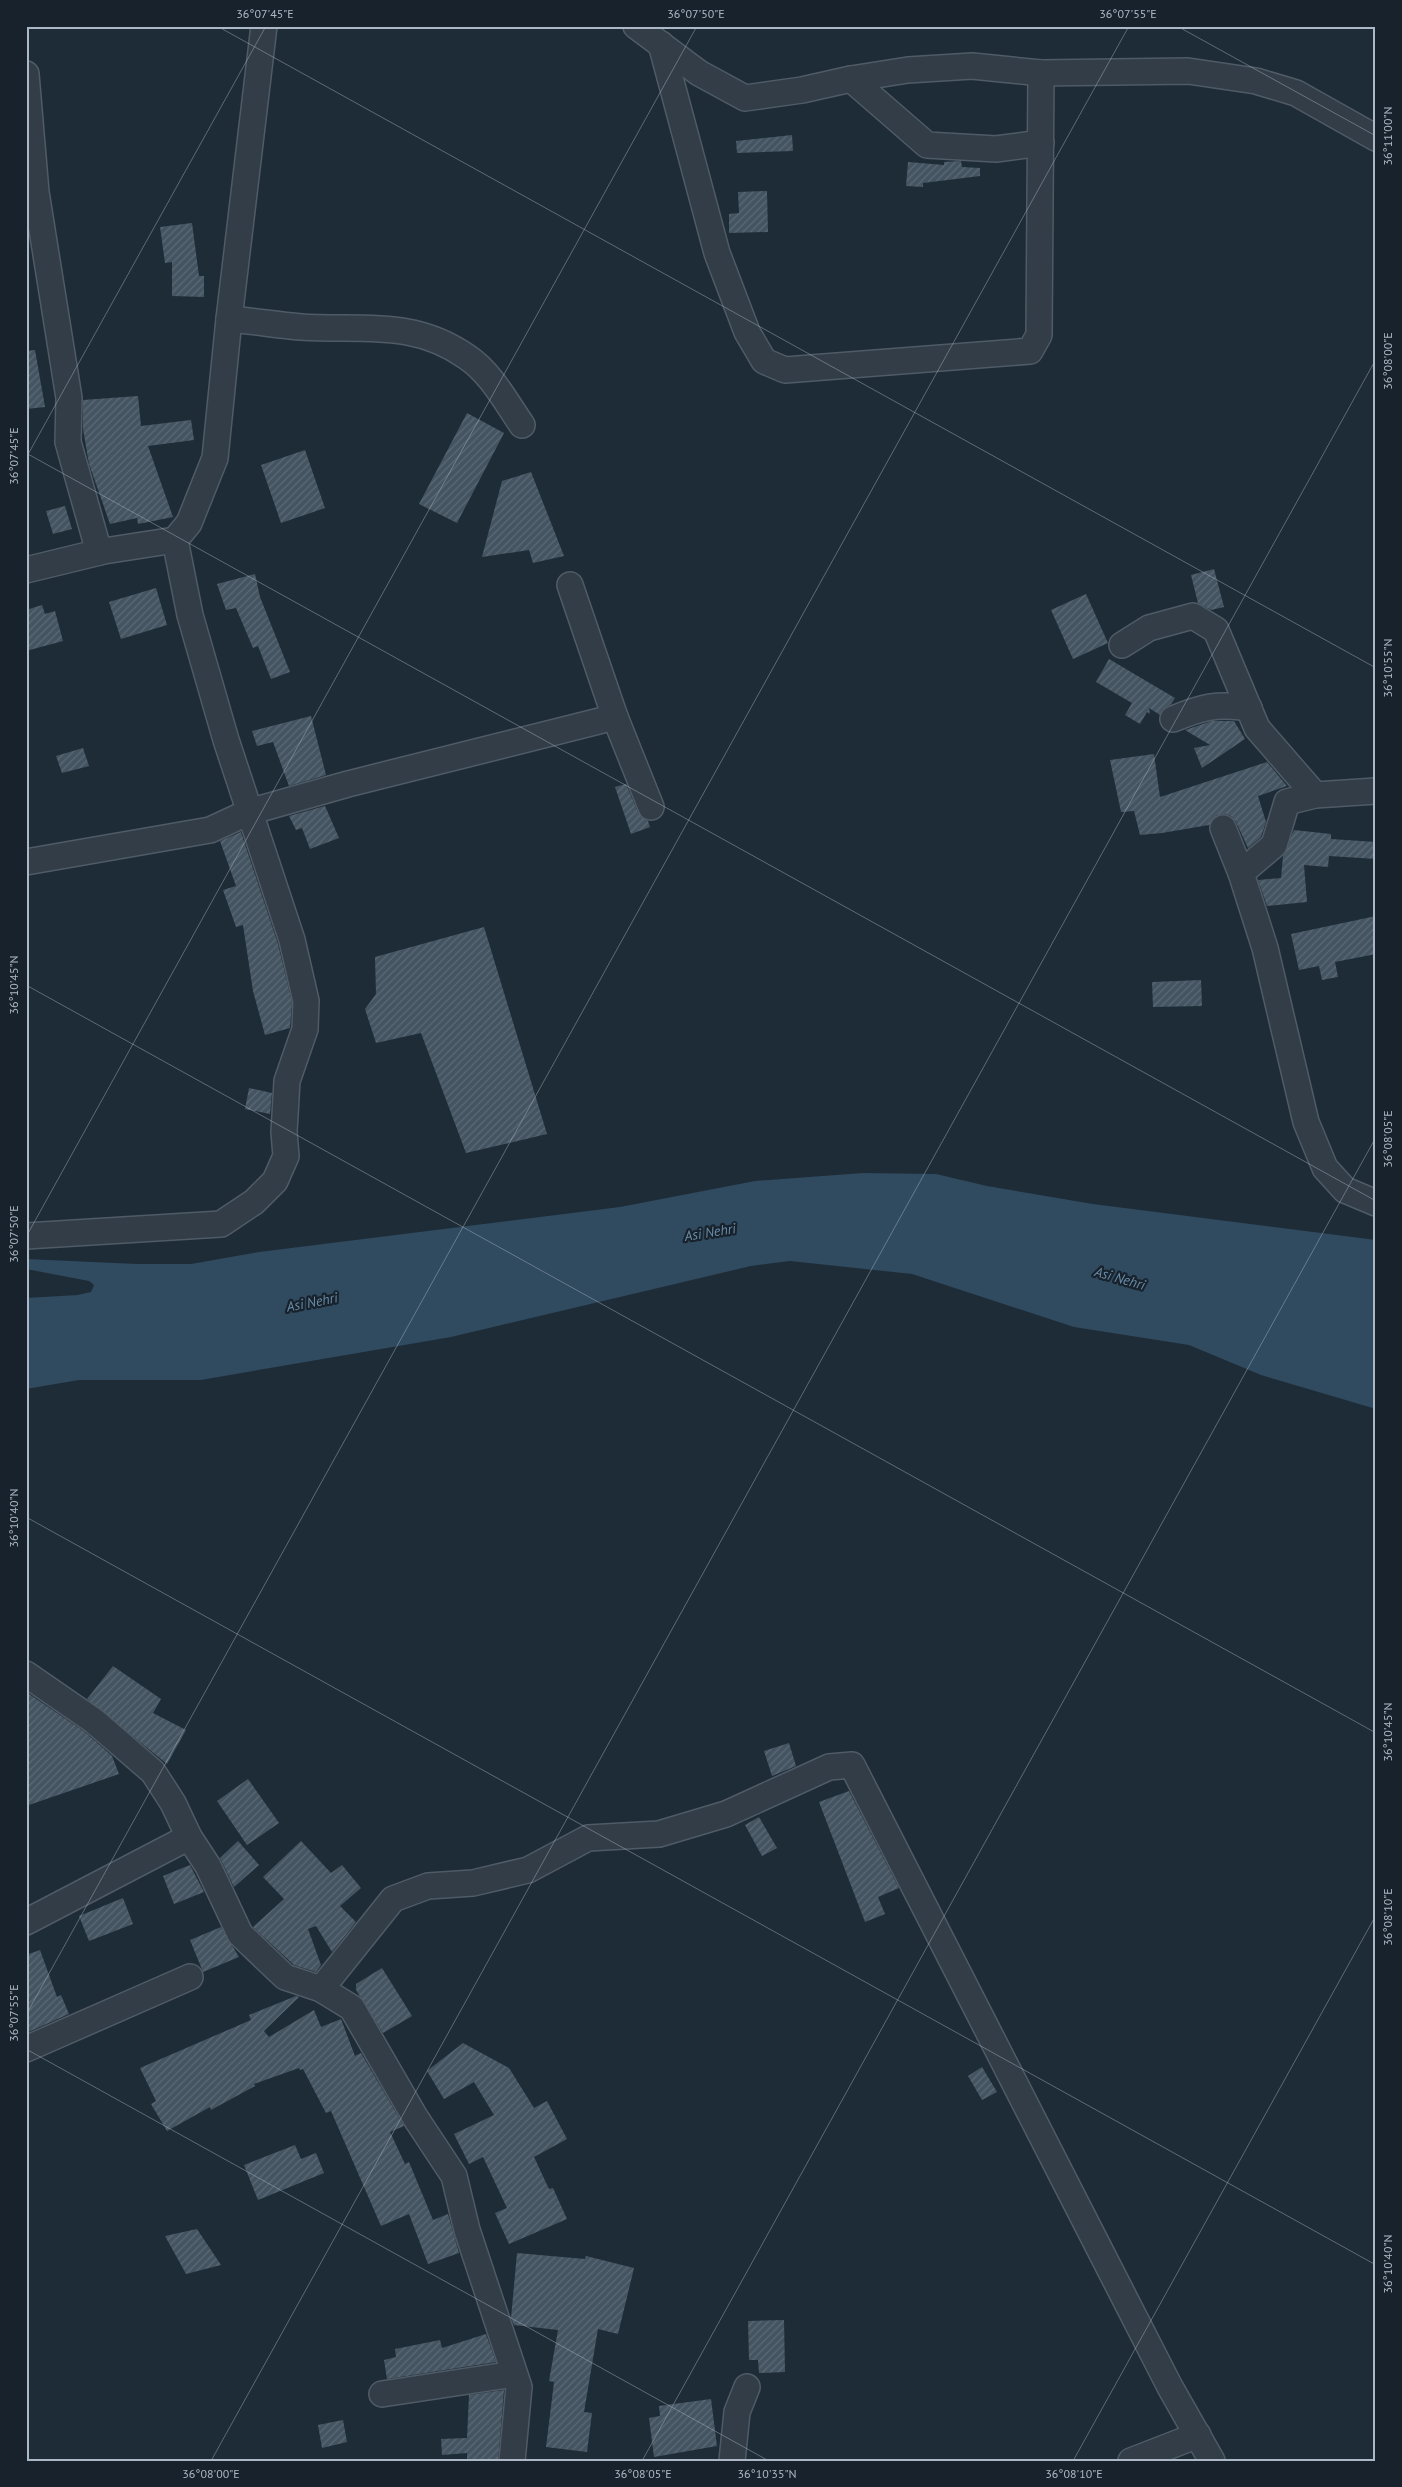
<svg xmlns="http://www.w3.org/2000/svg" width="1402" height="2487" font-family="'PT Sans',sans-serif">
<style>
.water{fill:#304a5f}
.building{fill:url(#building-hatch)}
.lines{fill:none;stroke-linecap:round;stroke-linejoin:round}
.minor-casing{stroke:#4f5b66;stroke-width:28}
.minor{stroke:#323d48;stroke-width:25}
.ticks{fill:none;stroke:#acb8c5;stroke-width:1;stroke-opacity:0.45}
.labels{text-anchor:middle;stroke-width:4.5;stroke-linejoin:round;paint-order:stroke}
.water-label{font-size:14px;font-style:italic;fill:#6a8daa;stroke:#18222c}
.neatline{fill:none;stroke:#acb8c5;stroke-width:2}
.ticks-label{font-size:12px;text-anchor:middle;fill:#acb8c5}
</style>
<defs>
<pattern id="building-hatch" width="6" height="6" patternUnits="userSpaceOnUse" patternTransform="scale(1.25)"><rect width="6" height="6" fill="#445461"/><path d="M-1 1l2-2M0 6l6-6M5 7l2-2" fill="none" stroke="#5c6a76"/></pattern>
</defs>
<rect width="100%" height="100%" fill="#1e2c37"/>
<path class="water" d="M863 1173 936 1174 987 1186 1093 1204 1376 1240V1409L1261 1375 1189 1345 1074 1327 912 1274 790 1261 751 1266 451 1337 276 1367 201 1380H79L26 1389V1298L77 1295 91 1292 94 1285 89 1281 26 1269V1259L137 1264H191L259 1252 620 1207 755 1181Z"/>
<g class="building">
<path d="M792 135 793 151 737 153 736 141Z"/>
<path d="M961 161 962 167 980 168V176L923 183V187L906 186 908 162 944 165V162Z"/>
<path d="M767 191 768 232 729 233V214L739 213 738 192Z"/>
<path d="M192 223 199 276H204V297L172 296V262L165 263 160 227Z"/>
<path d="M35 350 45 407 26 409V351Z"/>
<path d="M138 396 141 426 191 420 194 440 148 446 173 517 138 524 137 518 110 524 89 464 83 429V400Z"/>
<path d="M467 413 504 433 457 523 419 504Z"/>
<path d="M305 450 325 508 281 523 261 465Z"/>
<path d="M531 472 564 556 533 563 529 550 482 557 502 481Z"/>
<path d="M65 506 72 529 53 534 46 511Z"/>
<path d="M1214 569 1224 607 1211 610 1198 603 1191 575Z"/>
<path d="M255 574 260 597 290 672 271 679 258 646 253 648 236 608 226 610 217 584Z"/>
<path d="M156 588 167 625 121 639 109 602Z"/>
<path d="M1086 594 1108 643 1073 659 1051 610Z"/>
<path d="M42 605 45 614 55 611 63 641 26 651V610Z"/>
<path d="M1109 659 1175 698 1171 704 1162 710 1160 715 1149 708 1150 714 1147 712 1140 724 1125 715 1132 703 1096 682Z"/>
<path d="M311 716 326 775 289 786 273 742 257 746 252 731Z"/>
<path d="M1212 721H1234L1245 739 1202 768 1194 748 1210 745 1185 730Z"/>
<path d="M83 748 89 766 62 773 56 756Z"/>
<path d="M1154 754 1160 797 1267 762 1287 786 1258 796 1266 822 1261 837 1248 848 1236 822 1231 816 1225 814 1217 815 1209 825 1162 833 1140 835 1134 811 1121 812 1110 760Z"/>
<path d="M626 784 638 812 648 821 650 827 631 834 615 787Z"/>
<path d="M325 806 339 838 310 849 302 828 296 830 289 816Z"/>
<path d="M1294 830 1331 834V839L1376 842V859L1329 856 1328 867 1304 865 1307 902 1267 906 1258 880 1281 878 1283 856Z"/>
<path d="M241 832 278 944 292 1002 290 1028 265 1035 253 991 243 925 236 927 223 890 236 886 220 841Z"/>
<path d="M1376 916V954L1335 962 1338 977 1322 980 1319 966 1299 970 1291 934Z"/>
<path d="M484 927 547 1134 466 1153 421 1033 376 1043 365 1009 376 994 375 957Z"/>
<path d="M1201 980 1202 1006 1153 1007 1152 982Z"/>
<path d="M249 1088 272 1093 270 1114 245 1109Z"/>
<path d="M113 1666 161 1699 153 1713 186 1730 167 1764 87 1699Z"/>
<path d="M26 1692 85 1732 112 1756 119 1774 26 1806Z"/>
<path d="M789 1743 796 1766 772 1776 764 1751Z"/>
<path d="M248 1779 279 1823 247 1845 217 1801Z"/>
<path d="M849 1791 899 1888 878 1897 885 1914 865 1922 819 1802Z"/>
<path d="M759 1817 777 1848 762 1856 745 1825Z"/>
<path d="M238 1841 259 1865 234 1887 220 1858Z"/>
<path d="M301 1841 331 1873 342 1865 361 1888 340 1906 356 1922 332 1952 316 1926 308 1929 321 1965 316 1972 294 1965 253 1927 284 1899 263 1877Z"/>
<path d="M190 1865 204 1892 174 1904 163 1876Z"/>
<path d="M123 1898 133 1924 89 1941 79 1916Z"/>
<path d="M221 1927 239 1957 203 1972 190 1940Z"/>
<path d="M40 1950 57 1997 61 1995 69 2014 26 2033V1955Z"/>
<path d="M382 1968 412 2016 383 2033 356 1990V1984Z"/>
<path d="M296 1996 299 1997 264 2031 269 2037 314 2010 321 2027 341 2019 355 2056 361 2053 404 2126 390 2132 405 2164 409 2162 433 2220 448 2214 459 2253 428 2264 409 2214 381 2226 331 2111 326 2113 303 2069 300 2070 299 2068 254 2084 255 2086 211 2110 210 2107 167 2131 151 2104 156 2101 140 2068 251 2020 249 2015Z"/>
<path d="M463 2043 509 2068 534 2108 547 2101 567 2139 534 2157 549 2189 553 2188 567 2219 509 2244 495 2213 507 2208 483 2157 469 2164 454 2134 494 2115 474 2082 444 2099 427 2071Z"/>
<path d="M982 2067 997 2092 982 2100 968 2076Z"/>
<path d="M295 2145 301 2159 316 2153 324 2173 258 2200 244 2165Z"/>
<path d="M197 2229 221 2265 186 2274 165 2236Z"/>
<path d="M517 2253 585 2259 586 2256 634 2268 618 2334 598 2329 584 2412 592 2413 587 2452 546 2447 554 2382 549 2381 558 2330 514 2325 511 2318Z"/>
<path d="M784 2320 785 2372 759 2373 758 2360H749L748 2321Z"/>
<path d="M486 2334 496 2362 387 2379 384 2360 396 2357 395 2349 440 2340 442 2348Z"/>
<path d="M504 2390 498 2461H467V2453L442 2455 441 2439 467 2438 469 2395Z"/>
<path d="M711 2399 717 2446 654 2457 649 2418 660 2416 659 2406Z"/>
<path d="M343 2420 347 2442 322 2448 318 2425Z"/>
</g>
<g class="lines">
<defs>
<g id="minor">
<path d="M636 26 699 73 745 98 802 90 851 79 908 70 972 66 1041 73 1188 71 1256 81 1296 93 1376 138"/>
<path d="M661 44 717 253 747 332 764 361 785 370 1030 351 1039 335 1041 73"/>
<path d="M26 74 36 192 69 398 68 442 99 552"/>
<path d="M851 79 927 145 996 149 1041 143"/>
<path d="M229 319C253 321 277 325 301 327 362 331 413 319 467 357 491 373 506 402 522 425"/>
<path d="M26 570 104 551 175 540"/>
<path d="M570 585 615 717 651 807"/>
<path d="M1122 645 1149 628 1193 616 1216 630 1257 728 1315 795"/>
<path d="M1173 719C1202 707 1217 703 1249 708"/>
<path d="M1376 791 1315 795 1287 802 1274 845 1241 873 1265 948 1306 1122 1325 1168 1345 1190 1376 1203"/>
<path d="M1223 828 1241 873"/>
<path d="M26 862 210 830 249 812 348 784 615 717"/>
<path d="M26 1236 221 1224 254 1202 275 1181 286 1156 284 1132 287 1081 305 1029 306 1001 292 940 226 740 190 615 175 540 189 523 215 458 229 319 264 26"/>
<path d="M26 1674 94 1721 153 1772 173 1803 189 1837 208 1866 240 1934 285 1977 321 1989 352 2008 415 2117 454 2176 467 2230 519 2387 512 2461"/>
<path d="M26 1922 189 1837"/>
<path d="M321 1989 393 1899 428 1886 473 1883 528 1870 588 1838 659 1834 726 1814 829 1767 852 1765 1170 2387 1212 2461"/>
<path d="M26 2049 190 1977"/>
<path d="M382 2394 514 2374"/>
<path d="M732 2461 737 2412 747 2387"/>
<path d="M1131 2461 1198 2435"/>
</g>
</defs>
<use href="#minor" class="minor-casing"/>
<use href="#minor" class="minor"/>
</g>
<path class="ticks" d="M217 26 1376 668M1177 26 1376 136M26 453 1376 1201M26 458 266 26M26 985 1376 1733M26 1237 697 26M26 1517 1376 2265M26 2015 1129 26M26 2049 769 2461M211 2461 1376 359M642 2461 1376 1137M1073 2461 1376 1915"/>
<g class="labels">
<g class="water-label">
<text transform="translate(710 1232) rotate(-9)" y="5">Asi Nehri</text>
<text transform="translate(1120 1278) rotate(16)" y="5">Asi Nehri</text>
<text transform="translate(312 1302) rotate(-11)" y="5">Asi Nehri</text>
</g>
</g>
<rect width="1402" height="2487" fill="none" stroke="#18222c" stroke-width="55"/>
<rect x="28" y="28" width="1346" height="2432" class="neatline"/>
<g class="ticks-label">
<text x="265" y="18">36°07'45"E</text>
<text x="696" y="18">36°07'50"E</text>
<text x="1128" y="18">36°07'55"E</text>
<text transform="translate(1388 136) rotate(-90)" y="4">36°11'00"N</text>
<text transform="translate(1388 361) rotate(-90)" y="4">36°08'00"E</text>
<text transform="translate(14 456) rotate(-90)" y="4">36°07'45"E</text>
<text transform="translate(1388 668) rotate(-90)" y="4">36°10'55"N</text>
<text transform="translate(14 985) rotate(-90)" y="4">36°10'45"N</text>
<text transform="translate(1388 1139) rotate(-90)" y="4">36°08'05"E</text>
<text transform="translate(14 1234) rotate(-90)" y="4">36°07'50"E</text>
<text transform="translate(14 1518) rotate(-90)" y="4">36°10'40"N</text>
<text transform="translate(1388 1732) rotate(-90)" y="4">36°10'45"N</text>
<text transform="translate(1388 1917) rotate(-90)" y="4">36°08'10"E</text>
<text transform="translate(14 2013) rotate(-90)" y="4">36°07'55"E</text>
<text transform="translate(1388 2264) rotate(-90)" y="4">36°10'40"N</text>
<text x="211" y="2478">36°08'00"E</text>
<text x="643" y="2478">36°08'05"E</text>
<text x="767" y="2478">36°10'35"N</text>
<text x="1074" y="2478">36°08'10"E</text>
</g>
</svg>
